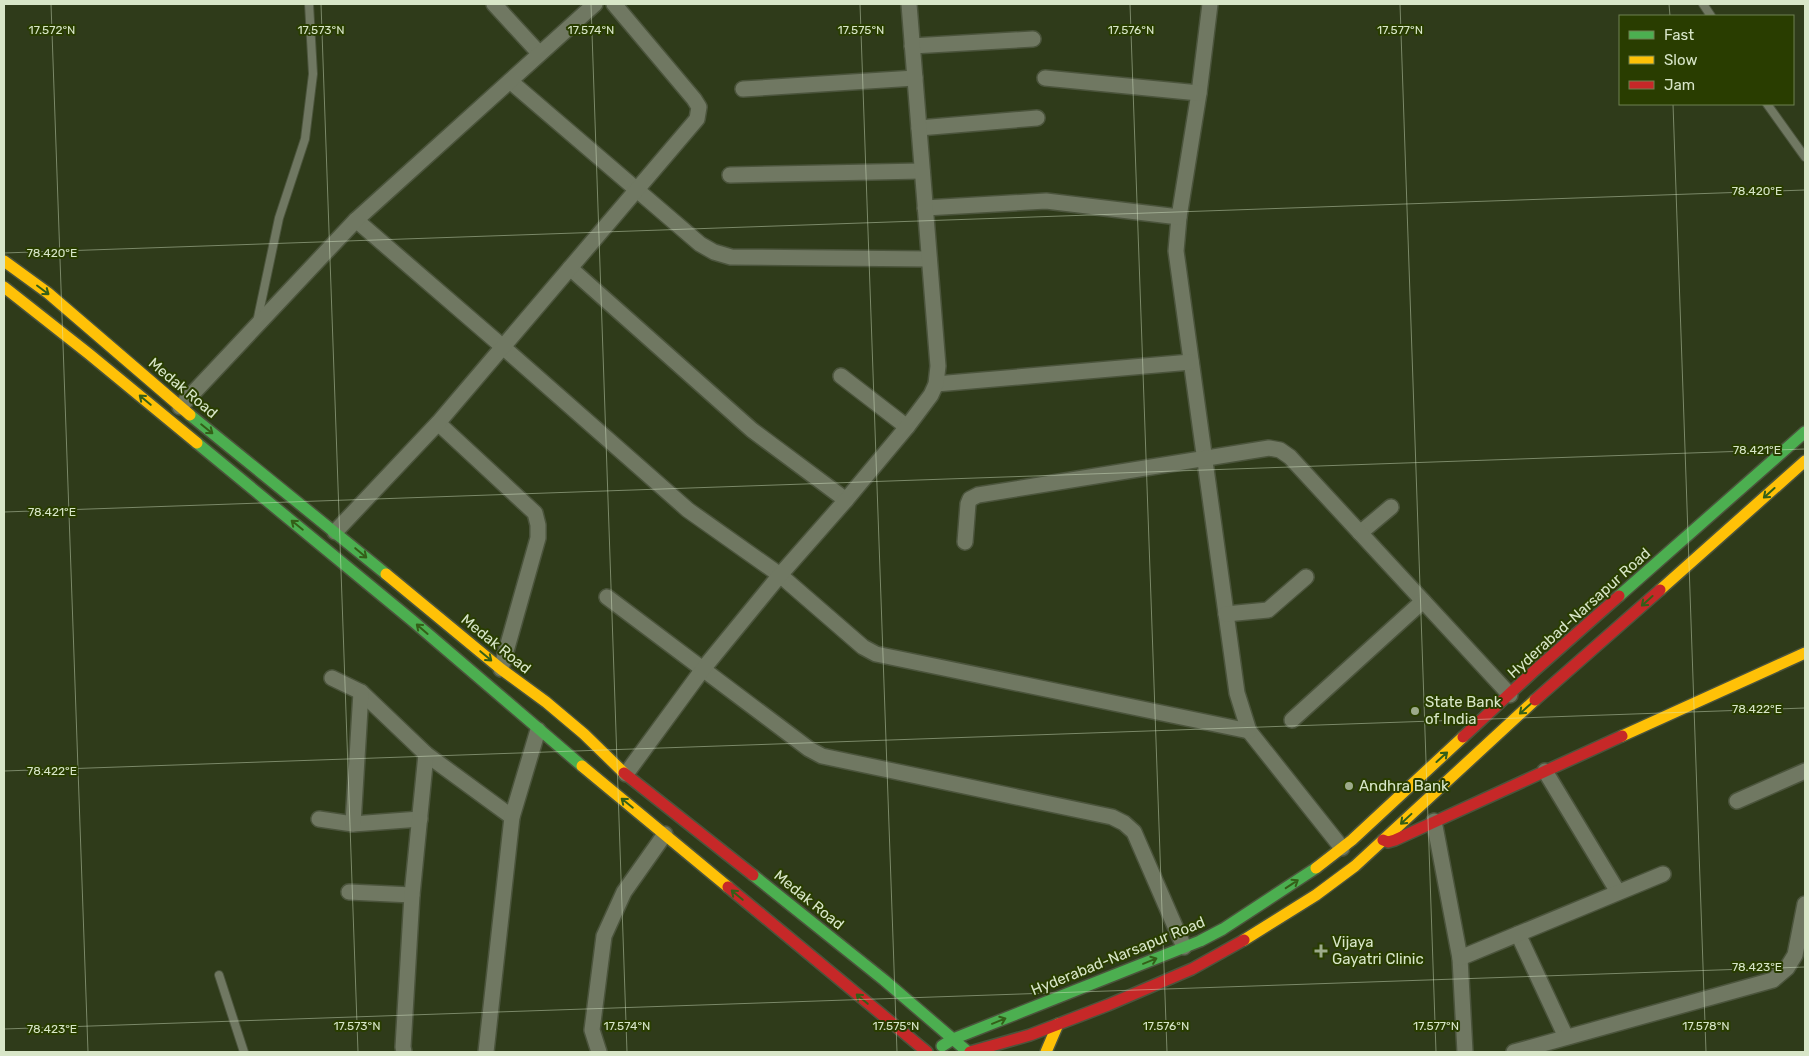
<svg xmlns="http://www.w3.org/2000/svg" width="1809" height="1056" font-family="Rubik,sans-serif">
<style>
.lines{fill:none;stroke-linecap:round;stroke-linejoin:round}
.lane-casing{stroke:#4b543c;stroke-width:10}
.street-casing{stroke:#4b543c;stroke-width:18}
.fast-casing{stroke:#4b543c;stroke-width:14}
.slow-casing{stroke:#4b543c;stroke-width:14}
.jam-casing{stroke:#4b543c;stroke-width:14}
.lane{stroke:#707862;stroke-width:8}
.street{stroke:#707862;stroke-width:15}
.fast{stroke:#4caf50;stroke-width:11}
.slow{stroke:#ffc107;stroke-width:11}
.jam{stroke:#c62828;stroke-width:11}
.oneway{stroke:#345f18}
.ticks{fill:none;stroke:#d8e6c8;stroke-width:1;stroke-opacity:0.45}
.poi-dot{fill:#9daa8b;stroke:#293d00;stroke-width:2}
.labels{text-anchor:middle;stroke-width:4;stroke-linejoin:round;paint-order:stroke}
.street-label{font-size:15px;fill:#d8e6c8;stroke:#293d00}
.poi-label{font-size:15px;fill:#d8e6c8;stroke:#293d00;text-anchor:start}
.ticks-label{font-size:12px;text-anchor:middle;fill:#d8e6c8;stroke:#293d00;stroke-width:4;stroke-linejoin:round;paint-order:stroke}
</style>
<rect width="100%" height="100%" fill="#2f3b1a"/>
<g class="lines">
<defs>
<g id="lane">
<path d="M1703 4 1711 16"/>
<path d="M1767 104 1805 157"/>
<path d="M257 322 279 218 305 139 313 74 309 4"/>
<path d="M219 975 244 1052"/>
</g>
<g id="street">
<path d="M494 4 539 53"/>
<path d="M1210 4 1199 93 1179 217 1176 251 1237 693 1249 731 1342 848"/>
<path d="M912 46 1033 39"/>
<path d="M1045 78 1199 93"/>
<path d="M510 81 700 244 714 252 731 257 929 259"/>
<path d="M743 89 915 78"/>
<path d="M919 128 1037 118"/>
<path d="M730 175 922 171"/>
<path d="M925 208 1046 201 1179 217"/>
<path d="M356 220 503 347 688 510 780 575 863 647 876 654 1249 731"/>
<path d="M570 268 752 430 846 500"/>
<path d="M841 376 907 427"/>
<path d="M936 384 1191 362"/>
<path d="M180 407 356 220 595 4"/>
<path d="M438 423 535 513 538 525V538L501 669"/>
<path d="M335 532 438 423 697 119 699 107 694 99 614 4"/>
<path d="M1360 533 1391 507"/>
<path d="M965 542 968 504 970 499 978 495 1269 448 1280 450 1290 457 1510 695"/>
<path d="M607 597 809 749 822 756 1112 817 1124 823 1134 832 1184 947"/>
<path d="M1226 614 1268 610 1306 577"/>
<path d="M332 678 361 692 426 754 512 817"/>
<path d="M1292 720 1423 601"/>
<path d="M1545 771 1618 892"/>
<path d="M626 774 703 669 780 575 846 500 907 427 931 395 936 384 938 366 909 4"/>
<path d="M1737 801 1805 771"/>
<path d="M319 819 353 824 420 819"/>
<path d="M1434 821 1460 958 1465 1052"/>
<path d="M353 824 361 692"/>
<path d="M349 892 412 895"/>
<path d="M1518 934 1566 1037"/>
<path d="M1460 958 1663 874"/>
<path d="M404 1052 403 1047 412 895 426 754"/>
<path d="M486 1052 512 817 538 730"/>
<path d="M599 1052 592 1030 604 936 624 892 665 834"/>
<path d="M1514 1052 1773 980 1787 968 1795 955 1805 904"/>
</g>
<g id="fast">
<path d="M190 415 386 574"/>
<path d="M197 443 414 622 582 766"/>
<path d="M1619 596 1805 432"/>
<path d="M753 875 884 980 968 1052"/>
<path d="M942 1046 953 1039 1200 941 1223 929 1316 868"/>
</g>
<g id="slow">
<path d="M4 261 48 293 190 415"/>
<path d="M4 287 89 354 197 443"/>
<path d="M386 574 501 669 546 702 584 734 624 773"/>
<path d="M1660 590 1805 461"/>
<path d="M1622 736 1805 653"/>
<path d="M582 766 728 887"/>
<path d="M1316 868 1352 840 1463 737"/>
<path d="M1244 940 1316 895 1355 866 1535 700"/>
<path d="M1046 1052 1058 1024"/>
</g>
<g id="jam">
<path d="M1535 700 1660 590"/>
<path d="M1463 737 1533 672 1619 596"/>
<path d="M624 773 753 875"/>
<path d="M1383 840 1388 842 1395 840 1622 736"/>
<path d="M728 887 927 1052"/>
<path d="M970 1052 1030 1035 1108 1005 1192 969 1244 940"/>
</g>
</defs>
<use href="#lane" class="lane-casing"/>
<use href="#street" class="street-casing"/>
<use href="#fast" class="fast-casing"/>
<use href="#slow" class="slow-casing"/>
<use href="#jam" class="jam-casing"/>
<use href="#lane" class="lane"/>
<use href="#street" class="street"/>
<use href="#fast" class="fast"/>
<use href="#slow" class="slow"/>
<use href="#jam" class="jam"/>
</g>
<defs><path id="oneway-shaft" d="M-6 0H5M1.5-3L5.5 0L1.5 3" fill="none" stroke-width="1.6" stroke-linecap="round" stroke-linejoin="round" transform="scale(1.25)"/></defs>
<g class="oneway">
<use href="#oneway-shaft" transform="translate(43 290) rotate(37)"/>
<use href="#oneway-shaft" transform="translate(145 400) rotate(-140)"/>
<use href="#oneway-shaft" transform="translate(207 429) rotate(39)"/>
<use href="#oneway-shaft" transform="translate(1769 493) rotate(138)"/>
<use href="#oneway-shaft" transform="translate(297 525) rotate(-141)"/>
<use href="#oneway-shaft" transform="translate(361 553) rotate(40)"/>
<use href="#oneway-shaft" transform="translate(1647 601) rotate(138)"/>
<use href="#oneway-shaft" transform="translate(422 629) rotate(-139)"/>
<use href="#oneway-shaft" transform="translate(486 656) rotate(40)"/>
<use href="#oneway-shaft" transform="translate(1525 709) rotate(138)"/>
<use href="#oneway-shaft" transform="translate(1442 757) rotate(-42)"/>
<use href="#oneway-shaft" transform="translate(627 803) rotate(-141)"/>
<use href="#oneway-shaft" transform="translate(1406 819) rotate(137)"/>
<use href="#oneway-shaft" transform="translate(1292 884) rotate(-33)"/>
<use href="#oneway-shaft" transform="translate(737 895) rotate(-140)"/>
<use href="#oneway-shaft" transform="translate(1150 961) rotate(-22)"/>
<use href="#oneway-shaft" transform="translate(862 999) rotate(-140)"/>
<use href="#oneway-shaft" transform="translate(999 1021) rotate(-22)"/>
</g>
<path class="ticks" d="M51 4 88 1052M321 4 358 1052M591 4 627 1052M860 4 897 1052M1130 4 1167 1052M1400 4 1436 1052M1669 4 1670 16M1673 104 1706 1052M4 253 1805 190M4 512 1805 449M4 771 1805 708M4 1029 1805 967"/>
<g class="poi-dot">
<circle cx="1415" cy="711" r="5"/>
<circle cx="1349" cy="786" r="5"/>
<path d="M1318.5 943.5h5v5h5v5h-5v5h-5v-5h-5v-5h5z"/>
</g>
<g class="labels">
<g class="street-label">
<text transform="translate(183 388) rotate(40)" y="5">Medak Road</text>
<text transform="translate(1579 613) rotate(-42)" y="5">Hyderabad-Narsapur Road</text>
<text transform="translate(496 644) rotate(39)" y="5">Medak Road</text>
<text transform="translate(809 900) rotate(39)" y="5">Medak Road</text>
<text transform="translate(1118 956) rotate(-22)" y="5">Hyderabad-Narsapur Road</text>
</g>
<g class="poi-label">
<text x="1425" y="707">State Bank<tspan x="1425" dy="17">of India</tspan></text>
<text x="1359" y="791">Andhra Bank</text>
<text x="1332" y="947">Vijaya<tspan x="1332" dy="17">Gayatri Clinic</tspan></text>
</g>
</g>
<g class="ticks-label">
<text x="52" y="34">17.572°N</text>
<text x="321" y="34">17.573°N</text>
<text x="591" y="34">17.574°N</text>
<text x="861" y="34">17.575°N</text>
<text x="1131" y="34">17.576°N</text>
<text x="1400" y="34">17.577°N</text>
<text x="1757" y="195">78.420°E</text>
<text x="52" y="257">78.420°E</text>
<text x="1757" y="454">78.421°E</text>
<text x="52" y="516">78.421°E</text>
<text x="1757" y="713">78.422°E</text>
<text x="52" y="775">78.422°E</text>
<text x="1757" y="971">78.423°E</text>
<text x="357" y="1030">17.573°N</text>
<text x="627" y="1030">17.574°N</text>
<text x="896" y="1030">17.575°N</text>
<text x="1166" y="1030">17.576°N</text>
<text x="1436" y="1030">17.577°N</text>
<text x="1706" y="1030">17.578°N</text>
<text x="52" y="1033">78.423°E</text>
</g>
<rect width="1809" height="1056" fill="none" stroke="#d8e6c8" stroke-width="10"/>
<rect x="1619" y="15" width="175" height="90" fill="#293d00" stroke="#6f8150"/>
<rect x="1629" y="31" width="25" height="8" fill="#4caf50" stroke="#6f8150"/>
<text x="1664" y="40" font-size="15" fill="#d8e6c8">Fast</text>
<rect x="1629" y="56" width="25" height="8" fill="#ffc107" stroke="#6f8150"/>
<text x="1664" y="65" font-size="15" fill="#d8e6c8">Slow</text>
<rect x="1629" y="81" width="25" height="8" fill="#c62828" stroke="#6f8150"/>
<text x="1664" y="90" font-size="15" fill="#d8e6c8">Jam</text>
</svg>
